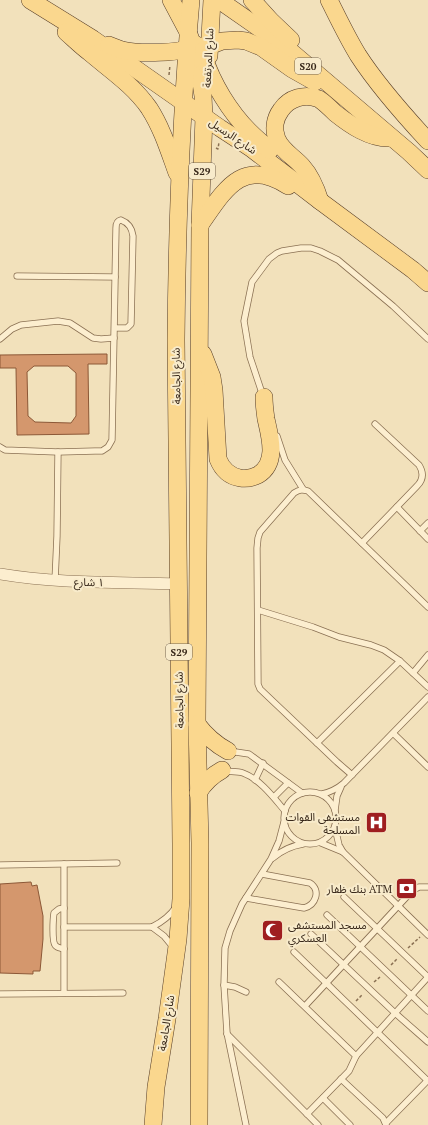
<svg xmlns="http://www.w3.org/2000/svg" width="428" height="1125" font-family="'PT Serif','Noto Sans Arabic',serif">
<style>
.building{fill:#d4976d;stroke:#8c5837;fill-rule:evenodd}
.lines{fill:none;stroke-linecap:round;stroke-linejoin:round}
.service-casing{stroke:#8a7053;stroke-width:7}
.minor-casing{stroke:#8a7053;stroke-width:12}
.primary-casing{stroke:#573e29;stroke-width:18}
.path{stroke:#8a7053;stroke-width:1.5;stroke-dasharray:3 2;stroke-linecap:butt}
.service{stroke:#fceecf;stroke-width:5.5}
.minor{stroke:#fceecf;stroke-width:11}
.primary{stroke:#fad78e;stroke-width:17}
.labels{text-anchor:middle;stroke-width:4;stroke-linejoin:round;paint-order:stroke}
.shield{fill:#f8ebcb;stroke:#72624f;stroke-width:1}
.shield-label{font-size:10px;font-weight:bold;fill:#38281a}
.street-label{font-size:11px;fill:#38281a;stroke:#f8ebcb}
.poi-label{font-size:11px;fill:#38281a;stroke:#f8ebcb;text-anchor:end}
</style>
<rect width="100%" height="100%" fill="#f2e1bb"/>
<g class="building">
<path d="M107 354V364H88L89 434 17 435 16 368H0V355ZM34 366H68L76 373V416L71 423 35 422 28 416 27 372Z"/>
<path d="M31 882 32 886 37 885 43 916V939L40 971H33V974L0 973V884Z"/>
</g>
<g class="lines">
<defs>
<g id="service">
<path d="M17 276 115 277"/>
<path d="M0 339 12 329 21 325 58 321 70 323 93 338 101 339 114 338"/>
<path d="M263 396 250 357 244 321 252 282 269 259 277 253 282 251 301 248H311L320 251 338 260 393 306 428 339"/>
<path d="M277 436 285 460 303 489"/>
<path d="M0 447 5 450 58 452 95 451H102L108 447 112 440 116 228C116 223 117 221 121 220 129 223 132 228 133 236L131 324 127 328H115"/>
<path d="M397 507 428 539"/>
<path d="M420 531 428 523"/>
<path d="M362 543 417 486C423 480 424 473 419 465L375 424"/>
<path d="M55 581 57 536 58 452"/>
<path d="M258 610 313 627 339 637 371 645 384 650 400 661 428 687"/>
<path d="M413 673 428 655"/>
<path d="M394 734 428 767"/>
<path d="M317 743 400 661"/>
<path d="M229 751 249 754 302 793"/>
<path d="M224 771C230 772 237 771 243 773 260 779 274 798 285 811"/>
<path d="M352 775 337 762 260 689 258 684 257 548 258 538 260 532 294 493C299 490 302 489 308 491L428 607"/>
<path d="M255 780 263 763"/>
<circle cx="310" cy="818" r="26"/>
<path d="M322 794C331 792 337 789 344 783L428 697"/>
<path d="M274 797 288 783"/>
<path d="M335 810 337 796 341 787"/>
<path d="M335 828 339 845 343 852"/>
<path d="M321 843 343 852 428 935"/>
<path d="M273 858C282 850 291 846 303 844"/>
<path d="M0 865 117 863"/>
<path d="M344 897 428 977"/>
<path d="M246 898 304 908C316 905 321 890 310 883L262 874"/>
<path d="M327 915 428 1011"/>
<path d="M64 927H152C162 922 170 916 176 907"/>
<path d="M152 927 164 936 173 947"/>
<path d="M311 934 395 1013 428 1042"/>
<path d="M64 949C61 948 57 948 55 945 52 941 53 919 54 913L59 909 64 908"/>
<path d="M294 952 428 1081"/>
<path d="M279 982 356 1056"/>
<path d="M224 985 235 987 246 992"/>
<path d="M64 993V864"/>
<path d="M0 994 123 993"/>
<path d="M305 1006 413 890 419 887H428"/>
<path d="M227 1034 318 1125"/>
<path d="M341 1079 383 1118 386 1125"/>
<path d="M323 1098 350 1125"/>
<path d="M307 1114 349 1071 356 1056 428 977"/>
<path d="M386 1123 428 1080"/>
<path d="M246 1125 227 1033 224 985 225 948 230 931 242 904 271 859 279 841 284 822"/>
</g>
<path id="minor" d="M0 574C59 584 119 582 178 584"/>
<g id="primary">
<path d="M30 0 93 39 220 128 252 149 320 201 413 270 428 283"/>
<path d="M171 0 188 32 197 56 203 96 204 117 200 225 197 724 200 843 199 1125"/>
<path d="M219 0 282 44 409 152 428 170"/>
<path d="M252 0 271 21 291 40"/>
<path d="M329 0C338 18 347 37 358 55 378 86 403 114 428 141"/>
<path d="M66 32C74 39 81 46 89 52 110 70 133 85 149 108 162 128 169 151 177 173"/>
<path d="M109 45C113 47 117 48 122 50 138 54 183 54 197 45"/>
<path d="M209 56 212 0"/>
<path d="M204 57C212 83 230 112 249 131 256 138 263 144 270 150"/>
<path d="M191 61 209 46 222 41 238 40 246 41 261 47 292 69 315 82"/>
<path d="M320 201C316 188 311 176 302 166 294 157 282 151 277 139 273 129 275 118 281 110 289 98 305 93 319 99 325 103 330 108 335 113 350 125 370 139 390 138"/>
<path d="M200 225C224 191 242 156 288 186"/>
<path d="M203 354 212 377 214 390 218 459C222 469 229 476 240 478 246 479 252 478 258 475 278 463 270 437 266 419 265 412 264 404 264 397"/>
<path d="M197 724C206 736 215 744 228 751"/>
<path d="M198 793C204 783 211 776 222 770"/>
<path d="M153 1125 156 1087 167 1019 178 939 181 899V843L176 340C177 226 181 113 191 0"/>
</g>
</defs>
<use href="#service" class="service-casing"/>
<use href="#minor" class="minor-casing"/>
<use href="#primary" class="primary-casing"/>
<g class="path">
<path d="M169 75 170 65"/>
<path d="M216 148 218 149 219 142"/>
<path d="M408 948 420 937"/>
<path d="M391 965 398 958"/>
<path d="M374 982 380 977"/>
<path d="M356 1001 363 994"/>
</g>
<use href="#service" class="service"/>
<use href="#minor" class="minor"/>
<use href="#primary" class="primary"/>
</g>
<defs>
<symbol id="hospital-square" viewBox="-11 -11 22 22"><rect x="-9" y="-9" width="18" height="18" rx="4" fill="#9f1e20" stroke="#f8ebcb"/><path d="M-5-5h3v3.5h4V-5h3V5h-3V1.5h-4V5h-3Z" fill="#fff"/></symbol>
<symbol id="bank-square" viewBox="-11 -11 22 22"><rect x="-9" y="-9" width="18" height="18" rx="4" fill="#9f1e20" stroke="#f8ebcb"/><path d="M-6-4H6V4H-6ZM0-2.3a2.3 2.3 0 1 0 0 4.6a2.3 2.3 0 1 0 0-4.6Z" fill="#fff"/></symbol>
<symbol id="mosque-square" viewBox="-11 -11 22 22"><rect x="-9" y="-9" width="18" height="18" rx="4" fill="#9f1e20" stroke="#f8ebcb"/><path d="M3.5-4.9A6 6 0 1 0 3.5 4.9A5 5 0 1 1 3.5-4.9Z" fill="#fff"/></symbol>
</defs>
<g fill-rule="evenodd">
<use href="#hospital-square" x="364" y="810" width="25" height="25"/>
<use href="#bank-square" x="394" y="876" width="25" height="25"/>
<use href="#mosque-square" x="260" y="918" width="25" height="25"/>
</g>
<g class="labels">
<g class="shield">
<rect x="295" y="58" width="26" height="16" rx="3"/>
<rect x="189" y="163" width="26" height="16" rx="3"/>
<rect x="166" y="644" width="26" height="16" rx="3"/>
</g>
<g class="shield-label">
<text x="308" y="70">S20</text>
<text x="202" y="175">S29</text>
<text x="179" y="656">S29</text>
</g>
<g class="street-label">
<text transform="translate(208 58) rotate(-87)" y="4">شارع المرتفعة</text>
<text transform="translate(233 136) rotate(34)" y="4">شارع الرسيل</text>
<text transform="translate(176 376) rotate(-91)" y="4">شارع الجامعة</text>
<text transform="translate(89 582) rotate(1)" y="4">١ شارع</text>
<text transform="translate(179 700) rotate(-91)" y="4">شارع الجامعة</text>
<text transform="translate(166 1023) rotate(-81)" y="4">شارع الجامعة</text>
</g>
<g class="poi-label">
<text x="360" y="821">مستشفى القوات<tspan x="360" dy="13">المسلحة</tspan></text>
<text x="392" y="893">بنك ظفار ATM</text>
<text x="288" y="929" text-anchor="start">مسجد المستشفى<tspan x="288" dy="13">العسكري</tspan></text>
</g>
</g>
</svg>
